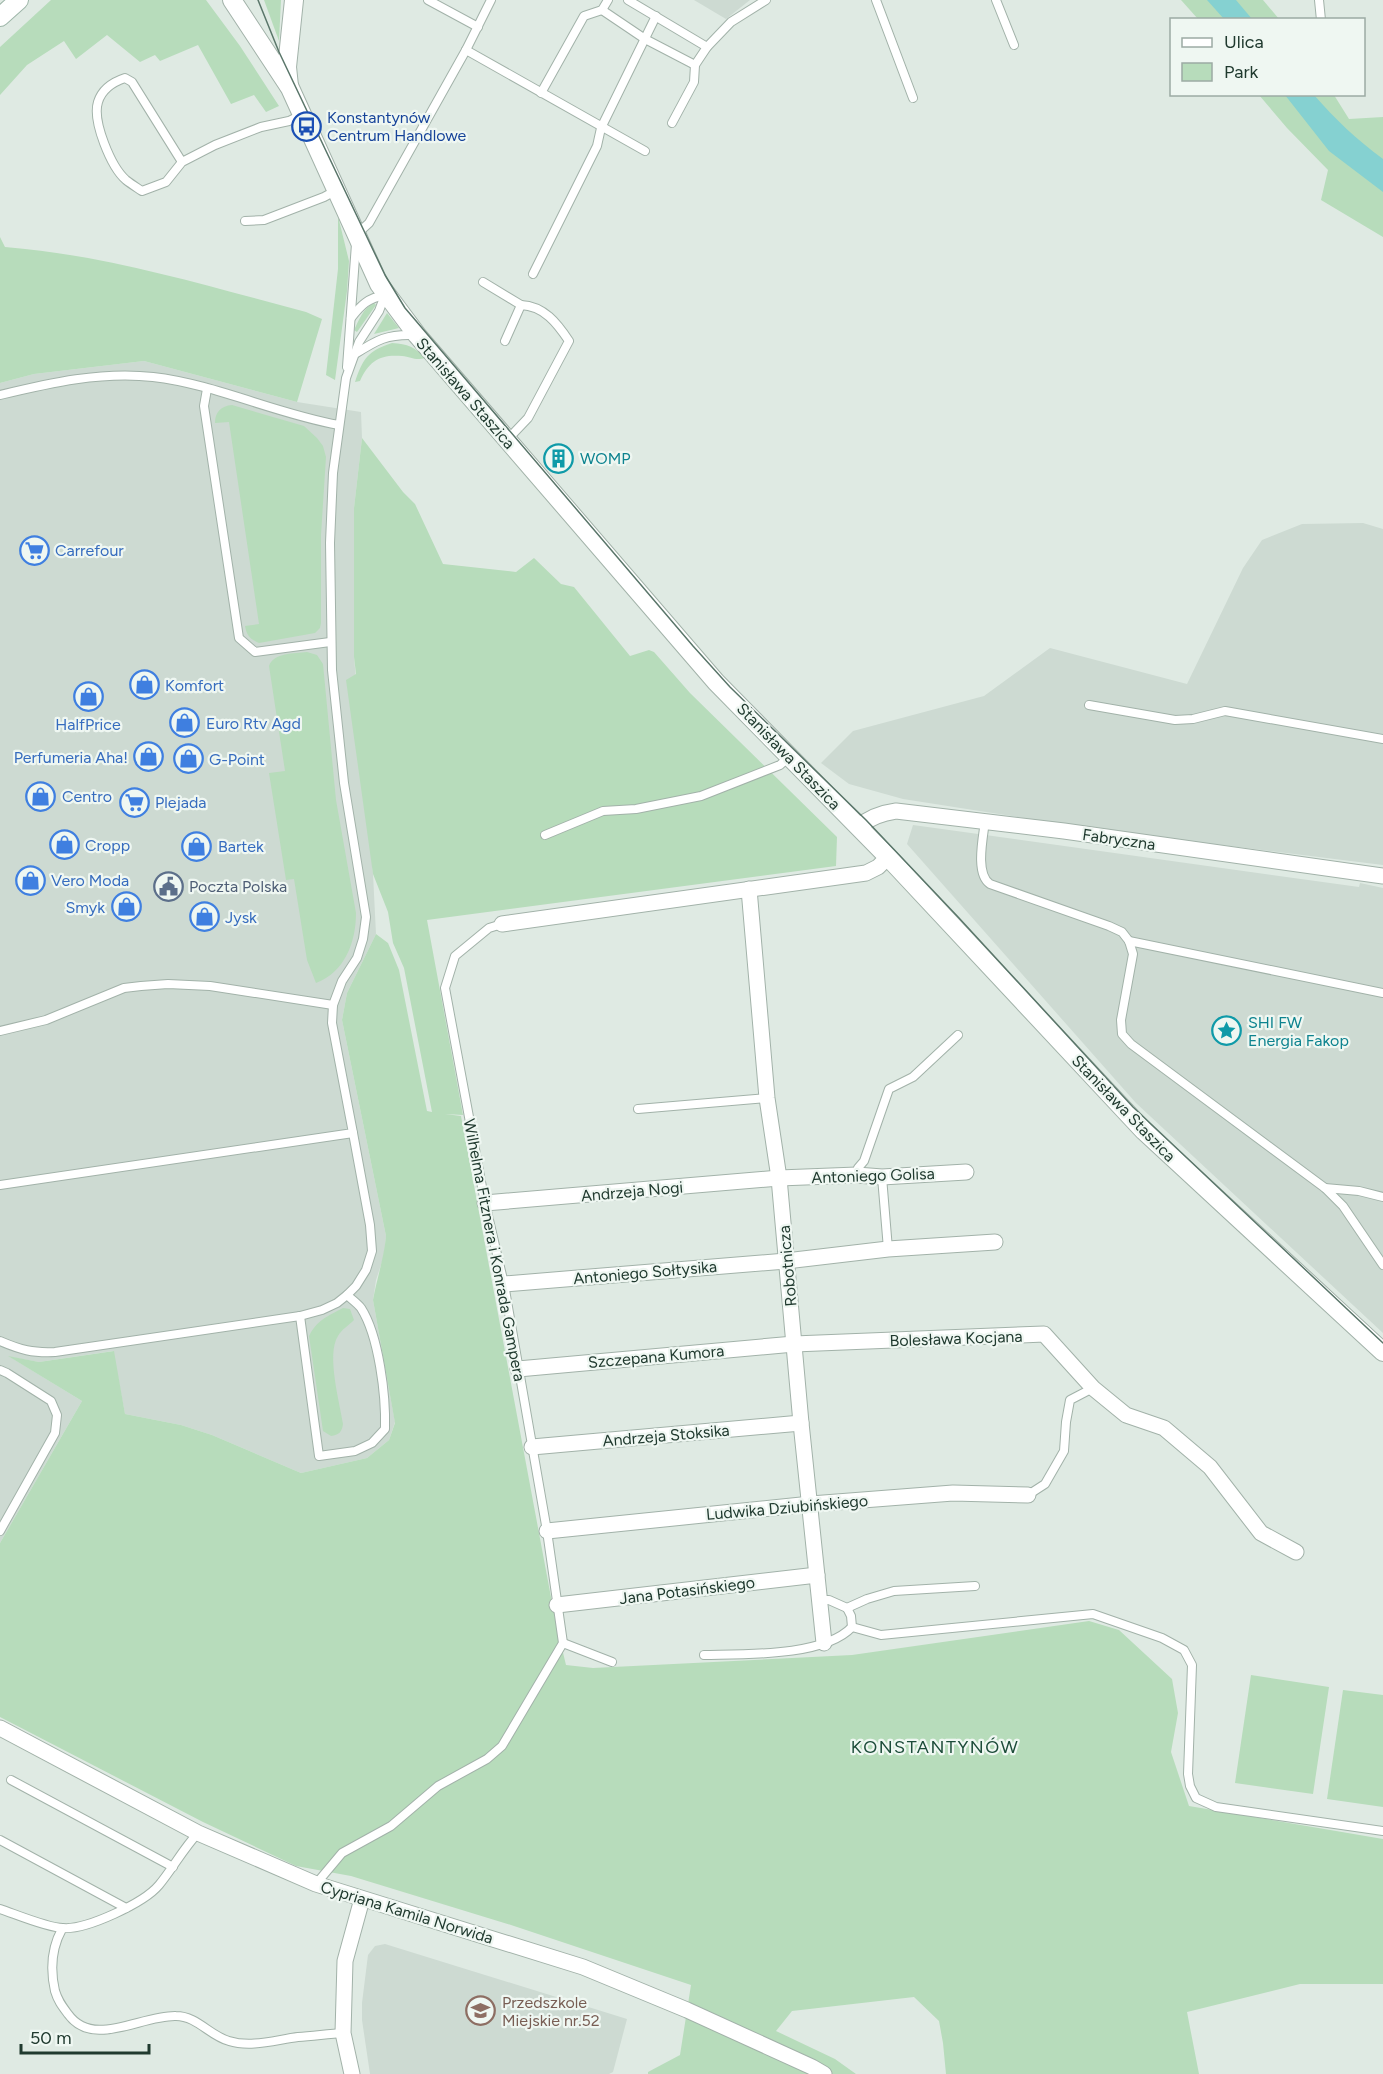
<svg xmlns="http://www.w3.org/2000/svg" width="1383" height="2074" font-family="Figtree,sans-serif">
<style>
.built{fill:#cddad2}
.green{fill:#b7dcbb}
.water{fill:#85d1d1}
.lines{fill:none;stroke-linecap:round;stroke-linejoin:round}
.service-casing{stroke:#a2b2a9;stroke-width:10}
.minor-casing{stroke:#a2b2a9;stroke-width:17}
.tertiary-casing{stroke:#a2b2a9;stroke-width:20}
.secondary-casing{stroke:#9eb6a9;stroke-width:20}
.service{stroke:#fff;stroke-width:8}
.minor{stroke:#fff;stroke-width:15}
.tertiary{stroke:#fff;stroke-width:18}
.secondary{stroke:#fff;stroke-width:18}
.tram{stroke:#5a766a;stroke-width:1.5}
.labels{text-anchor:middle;stroke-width:4.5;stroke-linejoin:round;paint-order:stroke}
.transit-label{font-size:16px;fill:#164399;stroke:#eff7f2;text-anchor:start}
.street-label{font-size:16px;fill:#203a2f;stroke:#eff7f2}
.culture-label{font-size:16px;fill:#0d838f;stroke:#eff7f2;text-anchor:start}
.shop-label{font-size:16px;fill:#366cbe;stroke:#eff7f2;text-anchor:start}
.service-label{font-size:16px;fill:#4e5e75;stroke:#eff7f2;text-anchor:start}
.education-label{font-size:16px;fill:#785e54;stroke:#eff7f2;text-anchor:start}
.neighbourhood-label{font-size:18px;letter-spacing:1.5px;fill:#1c4c39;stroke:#eff7f2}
</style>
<rect width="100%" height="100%" fill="#dfeae3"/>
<g class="built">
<path d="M694 0H750L726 19Z"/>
<path d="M144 361 297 402 361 412 362 438 354 508V657L373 874 376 934 347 993 342 1020 386 1236 384 1256 376 1280 373 1300 395 1422 389 1440 367 1458 301 1473 212 1435 181 1425 125 1414 113 1351 39 1362 10 1357 82 1401 0 1543V383L34 374Z"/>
<path d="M1363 523 1383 529V865L1101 830 903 799 849 784 821 763 853 731 984 696 1050 648 1187 684 1243 568 1262 540 1302 524Z"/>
<path d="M913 825 1359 887 1360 883 1383 888V1333L1136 1103 907 844Z"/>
<path d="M385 1944 627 2019 613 2072 609 2074H370L362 2020V2003L368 1955 375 1946Z"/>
</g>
<g class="green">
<path d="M51 0H206L240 46 279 106 266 112 254 95 231 104 198 45 160 61 155 55 140 62 107 35 76 59 64 41 27 65 0 95V47Z"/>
<path d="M264 0H281L279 41Z"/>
<path d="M1181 0H1263L1279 19H1198Z"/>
<path d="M1259 95H1334L1349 119 1383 117V237L1321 200 1328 170 1287 128Z"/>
<path d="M338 216 349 261 347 291 335 380 326 375 338 269Z"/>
<path d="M0 237 5 247C107 255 207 286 306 312L322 319 297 402 144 361 34 374 0 383Z"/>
<path d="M374 303 376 305 357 332 354 330C359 320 363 308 374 303Z"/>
<path d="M387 313 399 328 374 334Z"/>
<path d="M392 343C408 344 415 347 425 358 416 361 411 357 402 356 380 354 369 361 360 381L355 382C363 358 368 351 392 343Z"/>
<path d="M232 405 304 426 317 438 323 446 326 457 321 535V623L320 628 315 633 259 643C250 639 247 636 245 626L259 624 229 422 215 423C215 412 221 406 232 405Z"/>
<path d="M362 438 403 492 415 504 443 564 516 572 534 558 561 584 574 587 630 656 649 650 654 652 690 693 837 837 836 866 427 920 463 1115 445 1114 461 1116 556 1624 566 1665 593 1668 852 1655 1089 1621 1119 1630 1172 1679 1178 1713 1171 1752 1189 1806 1383 1839V1984H1300L1187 2012 1199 2074H946L943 2043 939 2021 914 1997 792 2011 776 2031 835 2059 856 2074H648V2072L680 2055 691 1985 511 1925 351 1876 296 1866 203 1822 0 1717V1543L82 1401 8 1356 39 1362 114 1351 125 1414 181 1425 212 1435 301 1473 367 1458 389 1440 395 1423 373 1300C377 1278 384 1258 386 1236L342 1020 347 993 376 934 388 943 399 970 427 1111 432 1112 404 968 393 943 388 912 373 874 346 680 356 674 354 657V508Z"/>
<path d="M307 652 317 655 323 664 336 800 356 913C356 942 345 972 316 983L307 960 294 879 286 880 269 773 285 771 269 666C274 652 294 654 307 652Z"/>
<path d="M343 1308 350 1309 354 1320C349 1325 341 1330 338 1336 326 1354 340 1404 343 1424 342 1432 339 1435 331 1436L323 1431 309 1336C317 1320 328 1316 343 1308Z"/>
<path d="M1251 1675 1329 1687 1313 1794 1235 1783Z"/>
<path d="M1343 1690 1383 1695V1807L1327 1799Z"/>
</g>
<g class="water">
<path d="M1207 0H1236L1252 19H1224Z"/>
<path d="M1285 95H1314C1335 119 1357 140 1383 159V192L1329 151Z"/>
</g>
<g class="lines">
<defs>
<g id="service">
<path d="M428 0 478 27"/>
<path d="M628 0 707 47"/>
<path d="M876 0 913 98"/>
<path d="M996 0 1014 45"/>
<path d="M1319 0 1321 20"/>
<path d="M602 10 645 39 695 65"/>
<path d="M466 50 645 151"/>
<path d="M541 93 584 16 602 10 608 0"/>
<path d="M672 123 694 82 695 65 707 47 731 22 766 0"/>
<path d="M182 162 132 82 125 78C113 82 102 89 98 102 92 121 111 167 126 180 131 184 136 187 142 191L166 182 182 162 215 145 261 127 289 121 301 115"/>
<path d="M245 221 264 220 324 197 335 191"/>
<path d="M358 233 369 223 466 50 491 0"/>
<path d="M533 274 597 146 601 128 656 16"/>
<path d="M483 282 521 305"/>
<path d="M351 318C361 305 368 298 385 295"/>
<path d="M505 341 521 305C544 306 557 323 569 341L528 418 508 439"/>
<path d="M355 354C377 340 387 334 414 335"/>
<path d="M347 367 356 244"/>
<path d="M207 389 204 406 239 638 255 652 330 642"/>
<path d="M0 395C50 383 102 371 153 377 215 384 276 414 339 425"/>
<path d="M1089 705 1175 720 1193 719 1225 711 1383 739"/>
<path d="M985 821C983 838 975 874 990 884L1109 926 1122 932 1129 941 1133 954 1121 1020 1122 1034 1131 1044 1325 1188 1343 1206 1383 1265"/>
<path d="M545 835 603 811 636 809 701 796 780 765 789 757"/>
<path d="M1129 941 1383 993"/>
<path d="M0 1031 46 1020 124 988 141 986 168 984 210 986 333 1005"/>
<path d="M638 1109 767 1098"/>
<path d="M857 1175 858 1168 864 1161 889 1089 913 1077 958 1035"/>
<path d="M882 1177 888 1249"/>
<path d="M0 1185 353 1133 332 1023 333 1005 342 981 357 958 363 939 366 917 344 783 332 670 330 543 333 473 346 378 359 342 379 311 385 295"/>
<path d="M1325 1188 1359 1191 1383 1197"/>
<path d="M300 1316 319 1456 355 1451 372 1443 385 1429C386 1396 379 1336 361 1308 357 1303 351 1299 347 1295"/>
<path d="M0 1341C21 1350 32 1353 55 1352L300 1316 322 1310 337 1303 347 1295 356 1286 366 1270 372 1251 370 1225 353 1133"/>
<path d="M0 1370 7 1373 51 1401 57 1415 55 1433 0 1531"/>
<path d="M1028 1495 1045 1484 1064 1451 1066 1422 1070 1400 1093 1388"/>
<path d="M819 1600H829L847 1608 851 1616 852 1627"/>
<path d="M847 1608 867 1599 894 1591 975 1586"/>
<path d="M852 1627 881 1635 1093 1614 1162 1638 1184 1650 1192 1665 1188 1774 1190 1786 1196 1798 1216 1807 1383 1831"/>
<path d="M563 1643 612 1662"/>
<path d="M704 1655C743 1654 824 1657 852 1627"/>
<path d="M11 1780 173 1867"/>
<path d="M0 1840 126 1908"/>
<path d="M316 1884 342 1853 391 1826 438 1786 487 1759 502 1746 563 1643 547 1531 504 1284 485 1203 445 988 455 956 489 928 502 924"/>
<path d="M0 1909C15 1914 48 1928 63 1928 86 1930 144 1903 159 1885 173 1868 183 1849 198 1833"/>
<path d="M62 1929C51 1949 50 1969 55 1991 58 2001 62 2006 68 2014 93 2049 141 2015 176 2016 197 2016 210 2036 229 2041 251 2048 275 2040 298 2037 313 2036 328 2034 343 2033"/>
</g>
<g id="minor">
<path d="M858 827C870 817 881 813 896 811L1064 831 1383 876"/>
<path d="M749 889 767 1098 779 1178 801 1423 824 1643"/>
<path d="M502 924 866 873 878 867 888 857"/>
<path d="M485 1203 779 1178 857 1175 882 1177 966 1172"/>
<path d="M504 1284 786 1261 888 1249 995 1242"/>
<path d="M518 1369 794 1344 1044 1334 1093 1388 1126 1415 1164 1428 1210 1467 1261 1533 1296 1552"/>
<path d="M532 1447 801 1423"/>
<path d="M547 1531 811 1504 953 1493 1028 1495"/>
<path d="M557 1605 817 1575"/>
<path d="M0 1728 198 1833 316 1884 583 1967 687 2010 812 2067 824 2074"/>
<path d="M352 2074 343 2033 345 1961 362 1899"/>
</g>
<g id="tertiary">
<path d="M232 0 290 88 379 284 417 335 716 682 888 857 1144 1131 1383 1352"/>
<path d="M289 86 287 67 294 0"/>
</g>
<path id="secondary" d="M0 17 19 0"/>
</defs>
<use href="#service" class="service-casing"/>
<use href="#minor" class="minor-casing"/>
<use href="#tertiary" class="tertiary-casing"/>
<use href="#secondary" class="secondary-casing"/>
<use href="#service" class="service"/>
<use href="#minor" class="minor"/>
<use href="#tertiary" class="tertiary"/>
<use href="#secondary" class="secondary"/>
<path class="tram" d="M258 0 279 52 385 275 405 308 693 646 730 687 866 820 959 918 1133 1107 1383 1343"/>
</g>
<defs>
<symbol id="bus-ring" viewBox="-11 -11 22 22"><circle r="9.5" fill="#eff7f2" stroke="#1a4fb4" stroke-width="1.5"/><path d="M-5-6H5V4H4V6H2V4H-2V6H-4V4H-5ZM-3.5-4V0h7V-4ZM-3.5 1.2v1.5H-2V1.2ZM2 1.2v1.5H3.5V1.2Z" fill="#1a4fb4"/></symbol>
<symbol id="building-ring" viewBox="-11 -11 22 22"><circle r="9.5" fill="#eff7f2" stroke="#0f9aa8" stroke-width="1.5"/><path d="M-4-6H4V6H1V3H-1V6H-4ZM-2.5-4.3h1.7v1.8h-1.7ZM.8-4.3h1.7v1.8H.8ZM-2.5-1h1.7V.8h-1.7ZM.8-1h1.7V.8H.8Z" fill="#0f9aa8"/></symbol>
<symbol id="supermarket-ring" viewBox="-11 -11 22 22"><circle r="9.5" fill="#eff7f2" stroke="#3f7fe0" stroke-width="1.5"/><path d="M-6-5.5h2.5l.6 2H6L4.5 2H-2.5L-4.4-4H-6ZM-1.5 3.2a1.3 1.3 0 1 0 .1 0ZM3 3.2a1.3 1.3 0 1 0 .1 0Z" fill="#3f7fe0"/></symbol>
<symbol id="shop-ring" viewBox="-11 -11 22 22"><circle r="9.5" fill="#eff7f2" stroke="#3f7fe0" stroke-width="1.5"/><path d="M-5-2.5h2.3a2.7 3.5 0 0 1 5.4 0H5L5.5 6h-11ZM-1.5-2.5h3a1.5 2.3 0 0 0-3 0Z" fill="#3f7fe0"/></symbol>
<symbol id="civic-ring" viewBox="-11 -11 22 22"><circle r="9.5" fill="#eff7f2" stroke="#5c6f8a" stroke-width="1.5"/><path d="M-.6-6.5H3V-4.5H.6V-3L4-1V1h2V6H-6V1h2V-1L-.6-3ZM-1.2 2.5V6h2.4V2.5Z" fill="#5c6f8a"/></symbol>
<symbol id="sight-ring" viewBox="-11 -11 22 22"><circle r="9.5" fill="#eff7f2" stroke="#0f9aa8" stroke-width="1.5"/><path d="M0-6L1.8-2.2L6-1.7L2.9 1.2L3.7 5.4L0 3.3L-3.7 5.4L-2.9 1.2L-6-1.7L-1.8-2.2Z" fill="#0f9aa8"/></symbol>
<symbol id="school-ring" viewBox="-11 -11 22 22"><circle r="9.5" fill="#eff7f2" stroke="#8d6e63" stroke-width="1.5"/><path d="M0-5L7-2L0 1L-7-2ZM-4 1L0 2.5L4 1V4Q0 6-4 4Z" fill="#8d6e63"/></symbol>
</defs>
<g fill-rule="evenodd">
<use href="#bus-ring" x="290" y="110" width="33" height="33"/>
<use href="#building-ring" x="542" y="442" width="33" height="33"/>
<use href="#supermarket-ring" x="18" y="534" width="33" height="33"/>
<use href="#shop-ring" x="128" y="668" width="33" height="33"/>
<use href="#shop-ring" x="72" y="680" width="33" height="33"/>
<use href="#shop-ring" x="168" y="706" width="33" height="33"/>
<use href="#shop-ring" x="132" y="740" width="33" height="33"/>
<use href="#shop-ring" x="172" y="742" width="33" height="33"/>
<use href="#shop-ring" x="24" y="780" width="33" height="33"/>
<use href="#supermarket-ring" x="118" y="786" width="33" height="33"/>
<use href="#shop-ring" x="48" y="828" width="33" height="33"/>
<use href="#shop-ring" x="180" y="830" width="33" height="33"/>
<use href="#shop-ring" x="14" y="864" width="33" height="33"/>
<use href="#civic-ring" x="152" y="870" width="33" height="33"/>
<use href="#shop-ring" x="110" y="890" width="33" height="33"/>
<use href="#shop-ring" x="188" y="900" width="33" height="33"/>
<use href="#sight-ring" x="1210" y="1014" width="33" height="33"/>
<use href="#school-ring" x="464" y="1994" width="33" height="33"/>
</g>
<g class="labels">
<g class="transit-label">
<text x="327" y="123">Konstantynów<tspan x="327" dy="18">Centrum Handlowe</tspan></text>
</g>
<g class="street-label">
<text transform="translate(466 393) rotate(49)" y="6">Stanisława Staszica</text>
<text transform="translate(789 756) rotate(46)" y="6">Stanisława Staszica</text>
<text transform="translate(1119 839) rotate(8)" y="6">Fabryczna</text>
<text transform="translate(1124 1108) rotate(46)" y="6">Stanisława Staszica</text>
<text transform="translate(873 1175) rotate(-2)" y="6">Antoniego Golisa</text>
<text transform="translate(632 1191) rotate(-5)" y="6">Andrzeja Nogi</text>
<text transform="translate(495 1250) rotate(79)" y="6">Wilhelma Fitznera i Konrada Gampera</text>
<text transform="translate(787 1266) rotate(-95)" y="6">Robotnicza</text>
<text transform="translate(645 1272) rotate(-5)" y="6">Antoniego Sołtysika</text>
<text transform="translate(956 1338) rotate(-2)" y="6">Bolesława Kocjana</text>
<text transform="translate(656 1356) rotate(-5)" y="6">Szczepana Kumora</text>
<text transform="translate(666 1435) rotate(-5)" y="6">Andrzeja Stoksika</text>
<text transform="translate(787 1507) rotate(-5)" y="6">Ludwika Dziubińskiego</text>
<text transform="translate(687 1590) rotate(-7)" y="6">Jana Potasińskiego</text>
<text transform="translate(407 1912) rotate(17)" y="6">Cypriana Kamila Norwida</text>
</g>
<g class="culture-label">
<text x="580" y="464">WOMP</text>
<text x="1248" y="1028">SHI FW<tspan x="1248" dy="18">Energia Fakop</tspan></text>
</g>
<g class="shop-label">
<text x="55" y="556">Carrefour</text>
<text x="165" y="691">Komfort</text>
<text x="206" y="729">Euro Rtv Agd</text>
<text x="88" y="730" text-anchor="middle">HalfPrice</text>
<text x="128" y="763" text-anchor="end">Perfumeria Aha!</text>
<text x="209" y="765">G-Point</text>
<text x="62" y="802">Centro</text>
<text x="155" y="808">Plejada</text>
<text x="85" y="851">Cropp</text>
<text x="218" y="852">Bartek</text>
<text x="51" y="886">Vero Moda</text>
<text x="105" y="913" text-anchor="end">Smyk</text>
<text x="225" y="923">Jysk</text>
</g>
<g class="service-label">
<text x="189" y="892">Poczta Polska</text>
</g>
<g class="education-label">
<text x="502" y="2008">Przedszkole<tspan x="502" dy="18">Miejskie nr.52</tspan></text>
</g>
<g class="neighbourhood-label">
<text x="935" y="1753">KONSTANTYNÓW</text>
</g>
</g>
<rect x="1170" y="18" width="195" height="78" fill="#eff7f2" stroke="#9caba4" stroke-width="1.5"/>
<rect x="1182" y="38" width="30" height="9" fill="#ffffff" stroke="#9caba4" stroke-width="1.5"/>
<text x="1224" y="48" font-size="18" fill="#203a2f">Ulica</text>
<rect x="1182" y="63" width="30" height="18" fill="#b7dcbb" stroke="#9caba4" stroke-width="1.5"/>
<text x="1224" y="78" font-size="18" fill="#203a2f">Park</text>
<path d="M21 2044v9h128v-9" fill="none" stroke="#203a2f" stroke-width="3"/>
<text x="30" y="2044" font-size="18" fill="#203a2f" stroke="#eff7f2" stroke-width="4.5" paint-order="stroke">50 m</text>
</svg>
